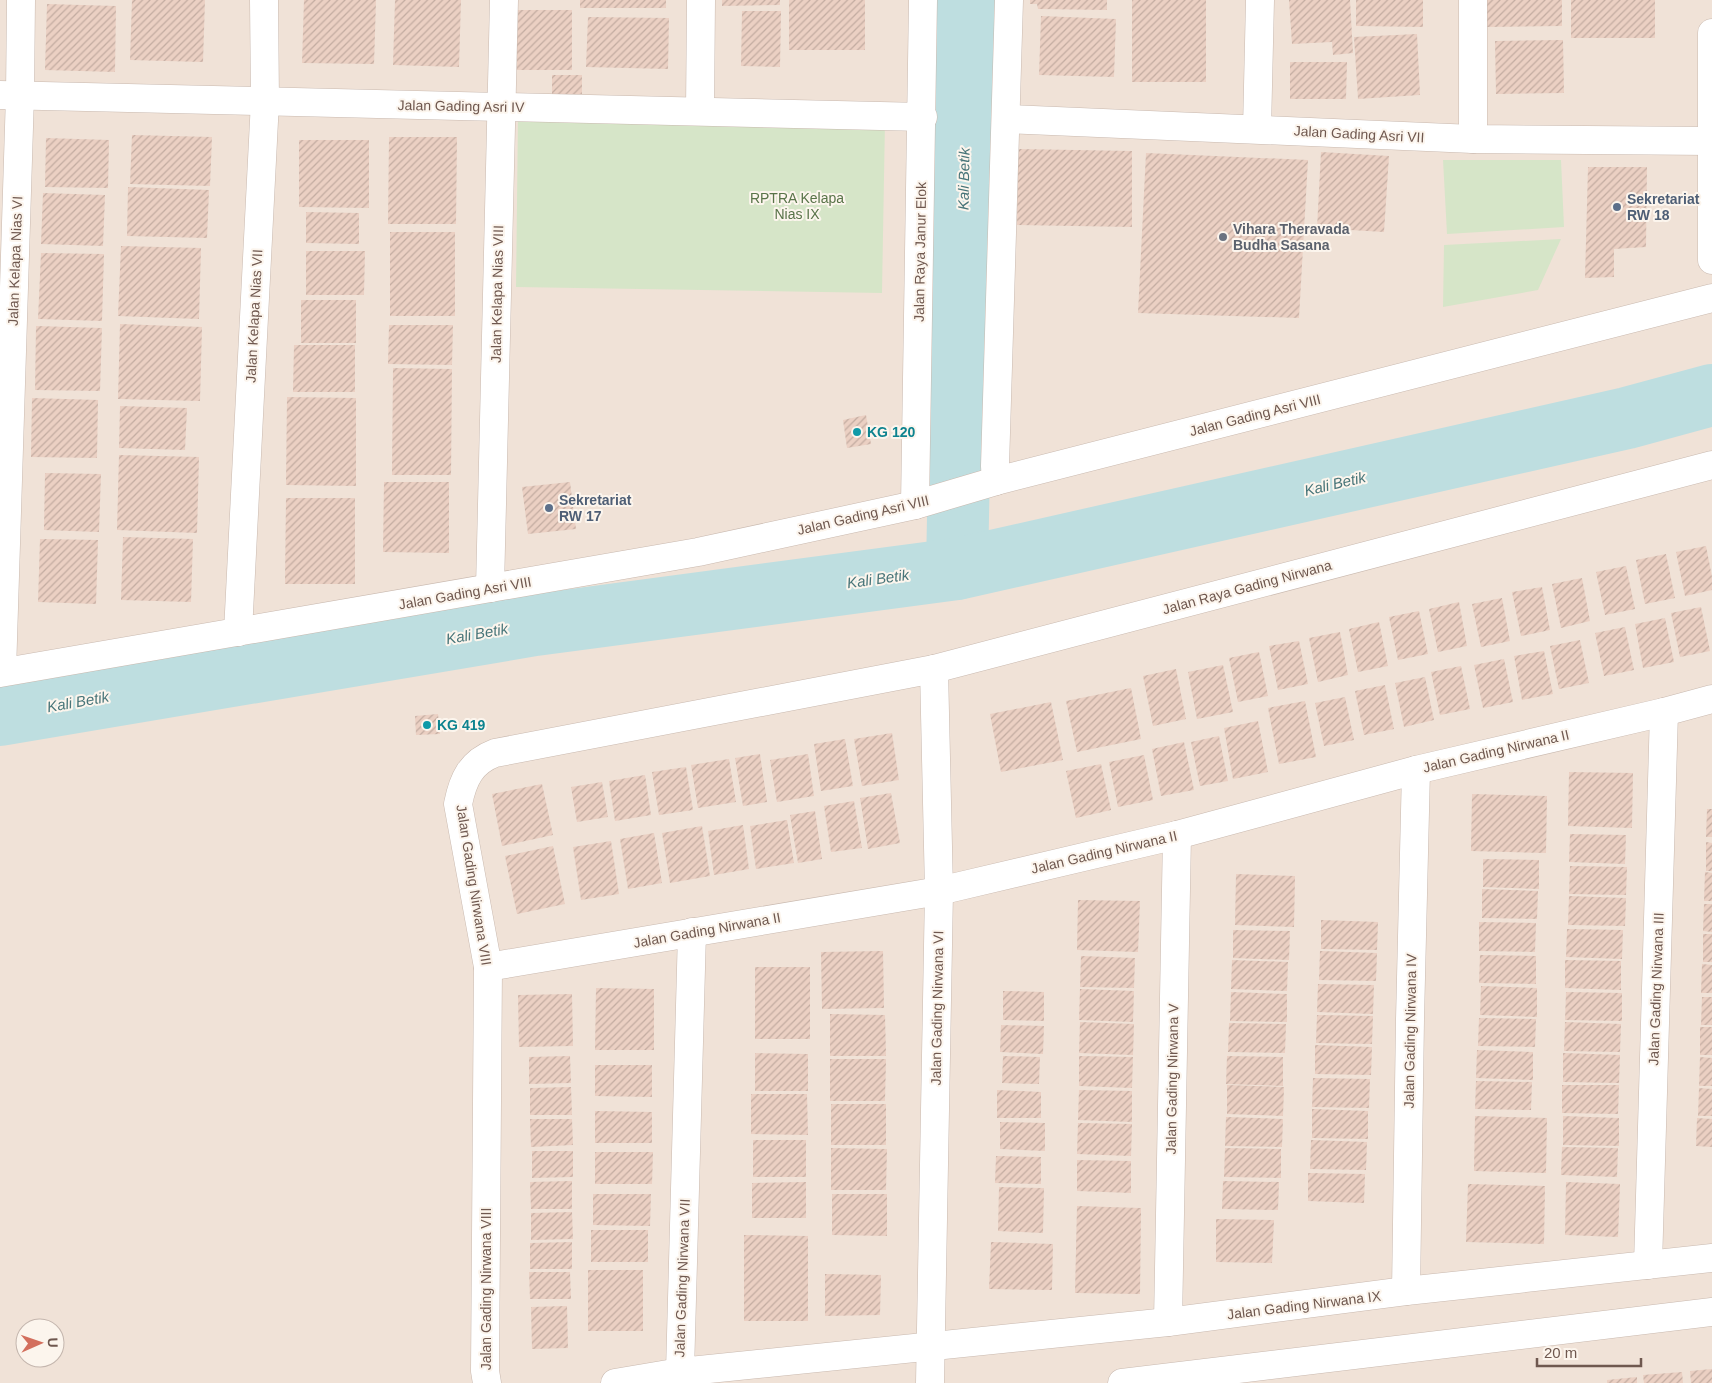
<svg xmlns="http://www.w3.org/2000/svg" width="1712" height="1383" font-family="Arial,sans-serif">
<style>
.residential{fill:#f0e2d7;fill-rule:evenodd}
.green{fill:#d6e5c8}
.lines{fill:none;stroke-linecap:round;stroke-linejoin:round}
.river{stroke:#bedee0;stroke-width:62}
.building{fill:url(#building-hatch)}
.minor-casing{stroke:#c9b9af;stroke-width:29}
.minor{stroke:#fff;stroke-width:28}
.service-dot{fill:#5c6f8a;stroke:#fcf5ed;stroke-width:2}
.worship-dot{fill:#6b7280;stroke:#fcf5ed;stroke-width:2}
.culture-dot{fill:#0f9aa8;stroke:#fcf5ed;stroke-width:2}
.labels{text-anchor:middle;stroke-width:4;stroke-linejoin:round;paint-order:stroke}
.street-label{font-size:14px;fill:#6f584f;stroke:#fcf5ed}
.park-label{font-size:14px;fill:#597449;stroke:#fcf5ed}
.service-label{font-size:14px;font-weight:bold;fill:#4e5e75;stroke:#fcf5ed;text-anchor:start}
.worship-label{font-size:14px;font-weight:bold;fill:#5b616d;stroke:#fcf5ed;text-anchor:start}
.culture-label{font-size:14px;font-weight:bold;fill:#0d838f;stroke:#fcf5ed;text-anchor:start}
.water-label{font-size:15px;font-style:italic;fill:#487579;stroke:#fcf5ed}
</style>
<defs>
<pattern id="building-hatch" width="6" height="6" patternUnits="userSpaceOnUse" patternTransform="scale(1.25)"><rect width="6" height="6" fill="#ebd0c3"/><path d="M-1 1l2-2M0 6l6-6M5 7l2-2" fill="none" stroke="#c3aca1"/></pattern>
</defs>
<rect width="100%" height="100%" fill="#f9f1e7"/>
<path class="residential" d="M0 0H1712V1383H0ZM25 1328H55V1358H25Z"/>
<g class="green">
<path d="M518 115 885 121 882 293 516 287Z"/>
<path d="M1443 160H1561L1564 227 1447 234Z"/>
<path d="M1561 239 1538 290 1443 307 1444 245Z"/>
</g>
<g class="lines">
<g class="river">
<path d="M957 569 968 0"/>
<path d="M0 715 535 625 957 569 1627 418 1712 395"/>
</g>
</g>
<g class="building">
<path d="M132 0H205L203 62 130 60Z"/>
<path d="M304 0H376L374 64 302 63Z"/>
<path d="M395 0H461L459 67 393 65Z"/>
<rect x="580" y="0" width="86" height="8"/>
<path d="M722 0H780V5L722 6Z"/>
<rect x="789" y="0" width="76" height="50"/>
<path d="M1030 0H1107V10L1038 9 1037 4H1030Z"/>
<rect x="1132" y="0" width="74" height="82"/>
<path d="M1289 0H1350L1353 53 1333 55 1332 42 1292 44Z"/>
<path d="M1356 0H1423V27L1356 26Z"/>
<path d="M1486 0H1562V26L1486 27Z"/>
<rect x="1571" y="0" width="84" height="38"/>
<path d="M47 4 116 6 115 72 45 70Z"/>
<rect x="514" y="10" width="58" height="60"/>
<path d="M742 11H781L780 67 741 66Z"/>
<path d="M1041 16 1116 19 1114 77 1039 75Z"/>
<path d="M588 17 669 18 668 69 586 67Z"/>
<path d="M1417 34 1420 95 1358 99 1354 37Z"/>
<path d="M1563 40 1564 93 1496 94 1495 41Z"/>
<path d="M1290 62H1347L1346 99H1290Z"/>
<rect x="552" y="75" width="30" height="19"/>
<path d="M132 135 212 137 210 186 130 184Z"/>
<path d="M389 137H457L456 224H388Z"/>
<path d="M46 138 109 140 108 188 45 187Z"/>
<path d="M299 140H369V208L299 207Z"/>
<path d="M1018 149 1132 151V227L1017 225Z"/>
<path d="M1321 152 1389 156 1384 232 1317 228Z"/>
<path d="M1146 153 1308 160 1299 318 1138 313Z"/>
<path d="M1588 167H1647L1646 247 1614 249V277L1585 278Z"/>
<path d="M128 187 209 190 207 238 127 236Z"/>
<path d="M43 193 105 195 103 246 41 244Z"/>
<path d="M306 212 359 213V244L306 243Z"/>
<rect x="390" y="232" width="65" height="84"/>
<path d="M121 246 201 248 199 319 118 316Z"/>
<path d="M306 251H365L364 295H306Z"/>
<path d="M41 253 104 254 102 321 38 319Z"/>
<rect x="301" y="300" width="55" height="43"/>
<path d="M120 324 202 327 200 401 118 399Z"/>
<path d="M389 325H453L452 365 388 364Z"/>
<path d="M36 326 102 328 100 391 35 390Z"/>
<path d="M294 345H355V392H293Z"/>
<path d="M393 368 452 369 451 475H392Z"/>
<path d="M287 397 356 398V486L286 485Z"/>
<path d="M32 398 98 400 97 458 31 457Z"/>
<path d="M120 406 187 408 185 450 119 448Z"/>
<path d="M866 415 871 444 847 448 843 420Z"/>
<path d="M119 455 199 457 197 533 117 530Z"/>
<path d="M45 473 101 474 99 532 44 530Z"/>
<path d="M384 482H449V553L383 552Z"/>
<path d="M570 482 576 529 528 534 522 487Z"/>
<path d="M286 498H355V584H285Z"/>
<path d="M123 537 193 539 191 602 121 600Z"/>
<path d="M40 539 98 540 96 604 38 602Z"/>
<path d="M1706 546 1712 577V590L1685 596 1676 552Z"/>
<path d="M1666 554 1675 598 1645 604 1636 560Z"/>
<path d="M1626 566 1635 609 1605 615 1596 572Z"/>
<path d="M1582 578 1590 621 1561 628 1552 584Z"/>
<path d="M1542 587 1550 630 1521 636 1512 592Z"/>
<path d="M1502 598 1510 641 1481 647 1472 604Z"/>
<path d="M1459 602 1467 646 1438 652 1429 609Z"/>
<path d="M1701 607 1710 651 1680 657 1671 613Z"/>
<path d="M1419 611 1428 654 1398 660 1389 617Z"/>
<path d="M1665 618 1674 662 1643 668 1635 624Z"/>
<path d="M1379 622 1388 666 1358 672 1349 629Z"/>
<path d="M1625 627 1634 670 1604 676 1595 633Z"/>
<path d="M1340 632 1348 675 1318 682 1309 638Z"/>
<path d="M1580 640 1589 683 1559 689 1550 646Z"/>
<path d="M1299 641 1308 684 1278 690 1269 646Z"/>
<path d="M1544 651 1553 694 1522 700 1514 656Z"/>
<path d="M1259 652 1268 696 1238 702 1229 658Z"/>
<path d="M1504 659 1513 702 1483 708 1474 665Z"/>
<path d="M1223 665 1233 712 1197 719 1188 672Z"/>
<path d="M1461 666 1470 709 1440 715 1431 672Z"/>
<path d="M1176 669 1186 719 1153 726 1143 676Z"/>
<path d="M1425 677 1434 720 1404 727 1395 683Z"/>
<path d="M1385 685 1394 729 1364 735 1355 691Z"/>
<path d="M1131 688 1141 739 1077 752 1066 701Z"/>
<path d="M1345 697 1354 740 1324 746 1315 703Z"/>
<path d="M1305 701 1316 757 1279 764 1268 708Z"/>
<path d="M1051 702 1063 760 1001 772 990 714Z"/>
<path d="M438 714 440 734 416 735 415 716Z"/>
<path d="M1258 721 1268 772 1233 779 1224 728Z"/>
<path d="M892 733 899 780 862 786 854 739Z"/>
<path d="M1219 736 1228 781 1200 786 1191 742Z"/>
<path d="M845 739 853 786 821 791 814 744Z"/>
<path d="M1184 742 1194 790 1161 796 1152 749Z"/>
<path d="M760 754 767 802 743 806 735 758Z"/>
<path d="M808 754 814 796 777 802 770 760Z"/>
<path d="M1144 755 1153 800 1118 807 1109 762Z"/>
<path d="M729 759 736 802 698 808 691 765Z"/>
<path d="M1101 764 1111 810 1076 818 1066 771Z"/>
<path d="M686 767 693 810 659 815 652 772Z"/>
<path d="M1569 772 1633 773 1632 828 1568 826Z"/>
<path d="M645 775 651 815 615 821 609 781Z"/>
<path d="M602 782 608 817 577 822 571 787Z"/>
<path d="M542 784 553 835 502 846 492 794Z"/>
<path d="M891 793 900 843 868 849 860 798Z"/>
<path d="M1472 794 1547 796 1546 853 1471 851Z"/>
<path d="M854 801 862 848 831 852 824 806Z"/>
<path d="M1707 809H1712V837H1706Z"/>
<path d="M815 811 822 859 798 863 790 815Z"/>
<path d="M787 820 794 863 756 869 750 826Z"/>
<path d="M743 825 749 869 714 875 708 831Z"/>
<path d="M702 826 710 876 670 883 662 833Z"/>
<path d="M654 833 662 883 628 889 620 839Z"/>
<path d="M1570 834 1626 835 1625 864 1569 862Z"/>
<path d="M611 841 619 894 581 900 573 847Z"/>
<path d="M1706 842 1712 843V871H1706Z"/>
<path d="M553 846 565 904 517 914 505 856Z"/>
<path d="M1483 859 1539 860V889L1483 887Z"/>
<path d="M1570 866 1627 867 1626 895 1569 894Z"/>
<path d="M1705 872 1712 873V901H1704Z"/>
<path d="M1236 874 1295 876 1294 927 1235 925Z"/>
<path d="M1482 889 1538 891 1537 919 1482 918Z"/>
<path d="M1569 896 1626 898 1625 926 1568 925Z"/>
<path d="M1078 900 1140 901 1138 952 1077 950Z"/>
<path d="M1704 904H1712V932L1703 931Z"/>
<path d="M1321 920 1378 922 1377 950 1321 949Z"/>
<path d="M1479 922 1536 923 1535 952 1479 951Z"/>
<path d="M1567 929 1623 930 1622 959 1566 957Z"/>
<path d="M1233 930 1290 931 1289 960 1233 958Z"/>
<rect x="1703" y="934" width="9" height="28"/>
<path d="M883 951 884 1008 822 1009 821 952Z"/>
<path d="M1320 951 1377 953 1376 981 1319 980Z"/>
<path d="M1480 955 1536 956V984L1479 983Z"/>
<path d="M1081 956 1135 958 1134 988 1080 987Z"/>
<path d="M1232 960 1288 962 1287 991 1231 989Z"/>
<path d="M1565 960 1621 961V990L1565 988Z"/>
<path d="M1702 964 1712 965V993H1701Z"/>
<rect x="755" y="967" width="55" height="72"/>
<path d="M1318 984 1374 985 1373 1014 1317 1012Z"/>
<path d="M1481 986 1537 988V1017L1480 1015Z"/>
<path d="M596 988 654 989V1050H595Z"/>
<path d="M1080 989 1134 991 1133 1022 1079 1020Z"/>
<path d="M1003 991 1044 992V1021L1003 1020Z"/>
<path d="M1231 992 1287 994V1022L1230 1021Z"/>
<path d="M1566 992 1622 993V1021L1565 1020Z"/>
<path d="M572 994 573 1046 519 1047 518 995Z"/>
<path d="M1702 997H1712V1025H1701Z"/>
<path d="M830 1014 885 1015 886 1056H830Z"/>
<path d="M1317 1015 1373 1016 1372 1044 1316 1043Z"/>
<path d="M1479 1018 1536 1019 1535 1047 1478 1046Z"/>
<path d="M1080 1022 1134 1024 1133 1055 1079 1053Z"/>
<path d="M1565 1022 1621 1024 1620 1052 1564 1051Z"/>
<path d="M1229 1023 1286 1024 1285 1053 1228 1052Z"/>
<path d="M1001 1025 1044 1026 1043 1054 1000 1052Z"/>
<rect x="1700" y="1027" width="12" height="28"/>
<path d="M1315 1045 1372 1047 1371 1075 1315 1074Z"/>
<path d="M1477 1050 1533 1052V1080L1476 1078Z"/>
<path d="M755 1053 808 1054V1091H755Z"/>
<path d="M1563 1053 1620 1055 1619 1083 1563 1082Z"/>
<path d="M570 1056 571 1083 529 1084V1057Z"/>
<path d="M1003 1056 1040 1057 1039 1084 1002 1083Z"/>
<path d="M1079 1056 1133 1057 1132 1088 1079 1086Z"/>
<path d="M1227 1056 1283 1057V1086L1226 1084Z"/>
<path d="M1700 1057 1712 1058V1086H1699Z"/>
<path d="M830 1059H886L885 1101H830Z"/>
<path d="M595 1065H652V1097L595 1096Z"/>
<path d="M1313 1078 1370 1079 1369 1108 1312 1107Z"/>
<path d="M1476 1081 1532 1082 1531 1110 1475 1109Z"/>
<path d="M1227 1085 1284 1087 1283 1116 1227 1114Z"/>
<path d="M1562 1085H1619L1618 1114 1562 1113Z"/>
<path d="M571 1087 572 1115H530V1088Z"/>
<path d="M1699 1088 1712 1089V1116H1698Z"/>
<path d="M997 1090 1041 1092V1118H997Z"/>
<path d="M1079 1090 1132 1091V1122L1078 1120Z"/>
<path d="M751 1094H807L808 1135 751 1134Z"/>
<rect x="831" y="1104" width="55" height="41"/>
<path d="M1312 1109 1368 1111V1139L1312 1138Z"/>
<path d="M595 1111 652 1112V1143H595Z"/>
<path d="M1475 1116 1547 1118 1546 1173 1474 1171Z"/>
<path d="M1563 1116 1619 1118V1146L1563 1145Z"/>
<path d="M1226 1117 1283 1119 1282 1147 1225 1146Z"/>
<path d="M1697 1118 1712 1119V1147L1696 1146Z"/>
<path d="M530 1119H572L573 1145 531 1147Z"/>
<path d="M1000 1122 1045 1123V1151L1000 1149Z"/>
<path d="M1078 1123 1132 1124 1131 1156 1077 1154Z"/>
<rect x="753" y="1140" width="53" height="37"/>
<path d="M1311 1140 1367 1142 1366 1170 1310 1169Z"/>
<path d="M1562 1147 1618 1148 1617 1177 1561 1175Z"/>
<path d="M831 1148 887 1149 886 1190H831Z"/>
<path d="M1225 1148 1281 1149V1178L1224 1177Z"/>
<path d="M532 1151H573V1177L532 1178Z"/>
<path d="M595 1152H653L652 1184H595Z"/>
<path d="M996 1156 1041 1157V1184L995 1183Z"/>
<path d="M1077 1160 1131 1161V1193L1077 1191Z"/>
<path d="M1308 1173 1365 1174 1364 1203 1308 1201Z"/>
<path d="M572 1181V1209H531L530 1182Z"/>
<path d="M1223 1181 1279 1182 1278 1210 1222 1209Z"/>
<path d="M806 1182V1218H752V1183Z"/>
<path d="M1566 1182 1620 1184 1618 1237 1565 1235Z"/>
<path d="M1468 1184 1545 1186 1544 1244 1466 1242Z"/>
<path d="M999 1187 1044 1188 1043 1233 998 1231Z"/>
<path d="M593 1194H651L650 1226 593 1225Z"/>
<path d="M832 1194H887V1236L832 1235Z"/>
<path d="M1077 1206 1141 1208 1140 1294 1075 1293Z"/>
<path d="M572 1212 573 1239 531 1240V1213Z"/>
<path d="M1216 1219 1274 1220 1272 1263 1216 1262Z"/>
<rect x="591" y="1230" width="57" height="32"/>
<path d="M744 1235 808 1236V1321H744Z"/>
<path d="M572 1242V1269H530V1243Z"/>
<path d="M991 1242 1053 1244 1052 1290 989 1289Z"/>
<rect x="588" y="1270" width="55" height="61"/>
<path d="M529 1272H570L571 1299H530Z"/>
<path d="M825 1274 881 1275 880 1315 825 1316Z"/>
<path d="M567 1306 568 1348 532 1349 531 1307Z"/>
<path d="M1712 1369V1383H1691L1690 1371Z"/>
<path d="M1682 1372 1683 1383H1644L1643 1375Z"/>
<path d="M1637 1377V1383H1607V1380Z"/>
</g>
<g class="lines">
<defs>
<g id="minor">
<path d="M1473 0V139"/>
<path d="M1712 33V260"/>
<path d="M0 95 923 117"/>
<path d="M700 111 701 0"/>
<path d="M1007 119 1473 139 1711 141"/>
<path d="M1257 129 1260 0"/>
<path d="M996 481 995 466 1009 0"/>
<path d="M915 505 923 0"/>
<path d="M490 588 504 0"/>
<path d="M238 632 265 101 264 0"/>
<path d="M2 672 20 95 21 0"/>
<path d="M0 673 698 552 915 505 996 481 1712 298"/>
<path d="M692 932 680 1372 1168 1322 1406 1291 1712 1258"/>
<path d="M488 967 939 891 1177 835 1416 770 1664 712 1712 699"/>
<path d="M1648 1265 1664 712"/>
<path d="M1406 1291 1410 1019 1416 770"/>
<path d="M1168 1322 1177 835"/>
<path d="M487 1383 485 1371 488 967 458 804C463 779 471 762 495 753L934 669 1712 465"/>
<path d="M615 1383 680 1372"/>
<path d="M930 1383 939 891 934 669"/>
<path d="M1122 1383 1712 1312"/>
</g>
</defs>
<use href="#minor" class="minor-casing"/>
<use href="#minor" class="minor"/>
</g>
<g class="service-dot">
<circle cx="1617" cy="207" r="5"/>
<circle cx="549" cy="508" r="5"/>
</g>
<circle class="worship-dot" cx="1223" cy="237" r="5"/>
<g class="culture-dot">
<circle cx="857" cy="432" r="5"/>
<circle cx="427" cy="725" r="5"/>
</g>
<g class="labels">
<g class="street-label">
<text transform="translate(461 106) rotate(1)" y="5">Jalan Gading Asri IV</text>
<text transform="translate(1359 134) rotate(3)" y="5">Jalan Gading Asri VII</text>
<text transform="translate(920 252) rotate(-89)" y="5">Jalan Raya Janur Elok</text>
<text transform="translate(15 261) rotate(-88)" y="5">Jalan Kelapa Nias VI</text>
<text transform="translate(497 294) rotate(-89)" y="5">Jalan Kelapa Nias VIII</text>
<text transform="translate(254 316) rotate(-87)" y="5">Jalan Kelapa Nias VII</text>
<text transform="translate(1255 415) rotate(-14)" y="5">Jalan Gading Asri VIII</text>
<text transform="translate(863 515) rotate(-13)" y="5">Jalan Gading Asri VIII</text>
<text transform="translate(1247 587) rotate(-15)" y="5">Jalan Raya Gading Nirwana</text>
<text transform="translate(465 593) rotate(-10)" y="5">Jalan Gading Asri VIII</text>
<text transform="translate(1496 751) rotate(-13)" y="5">Jalan Gading Nirwana II</text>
<text transform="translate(1104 852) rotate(-13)" y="5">Jalan Gading Nirwana II</text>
<text transform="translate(474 885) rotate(81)" y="5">Jalan Gading Nirwana VIII</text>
<text transform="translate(707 930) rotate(-10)" y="5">Jalan Gading Nirwana II</text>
<text transform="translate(1656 989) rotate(-88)" y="5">Jalan Gading Nirwana III</text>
<text transform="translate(937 1008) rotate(-89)" y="5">Jalan Gading Nirwana VI</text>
<text transform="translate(1410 1031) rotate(-89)" y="5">Jalan Gading Nirwana IV</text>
<text transform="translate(1172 1079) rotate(-89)" y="5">Jalan Gading Nirwana V</text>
<text transform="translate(682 1278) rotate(-88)" y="5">Jalan Gading Nirwana VII</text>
<text transform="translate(486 1289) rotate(-90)" y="5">Jalan Gading Nirwana VIII</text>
<text transform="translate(1304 1305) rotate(-7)" y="5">Jalan Gading Nirwana IX</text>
</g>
<g class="park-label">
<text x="797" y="203">RPTRA Kelapa<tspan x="797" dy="16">Nias IX</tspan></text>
</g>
<g class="service-label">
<text x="1627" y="204">Sekretariat<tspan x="1627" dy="16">RW 18</tspan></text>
<text x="559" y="505">Sekretariat<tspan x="559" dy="16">RW 17</tspan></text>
</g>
<g class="worship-label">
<text x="1233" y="234">Vihara Theravada<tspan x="1233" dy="16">Budha Sasana</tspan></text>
</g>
<g class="culture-label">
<text x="867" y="437">KG 120</text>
<text x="437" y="730">KG 419</text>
</g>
<g class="water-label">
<text transform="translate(964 179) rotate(-89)" y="5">Kali Betik</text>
<text transform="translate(1335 484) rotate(-13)" y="5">Kali Betik</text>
<text transform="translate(878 579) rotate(-8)" y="5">Kali Betik</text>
<text transform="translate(477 634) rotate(-10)" y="5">Kali Betik</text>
<text transform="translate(78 702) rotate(-10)" y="5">Kali Betik</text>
</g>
</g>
<g transform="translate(40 1343) rotate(88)"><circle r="24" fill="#fcf5ed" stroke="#c4b6ae"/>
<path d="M0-4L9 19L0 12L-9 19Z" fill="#d36f5d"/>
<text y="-8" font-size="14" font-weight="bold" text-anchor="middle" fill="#6f584f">U</text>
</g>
<path d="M1537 1358v8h104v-8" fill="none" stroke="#6f584f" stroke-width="2.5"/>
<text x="1544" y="1358" font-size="15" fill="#6f584f" stroke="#fcf5ed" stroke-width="4" paint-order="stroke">20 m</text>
</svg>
